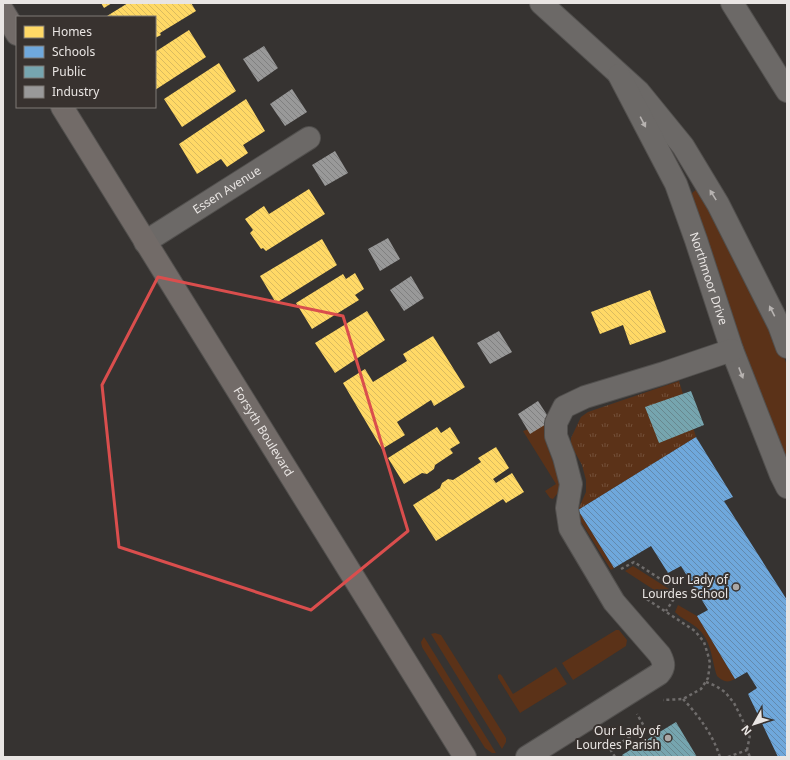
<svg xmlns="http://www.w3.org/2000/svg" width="790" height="760" font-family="'Noto Sans',sans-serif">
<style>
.grass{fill:#5b3218}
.park{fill:url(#park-tufts)}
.homes{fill:url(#homes-back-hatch)}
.schools{fill:url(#schools-back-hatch)}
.public{fill:url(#public-back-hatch)}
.industry{fill:url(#industry-back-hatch)}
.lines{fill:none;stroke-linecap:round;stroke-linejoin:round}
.minor-casing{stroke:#52504e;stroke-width:24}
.major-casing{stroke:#52504e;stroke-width:24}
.path{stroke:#6f6c6b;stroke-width:2.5;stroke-dasharray:3 3;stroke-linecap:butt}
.minor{stroke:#6c6967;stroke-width:22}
.major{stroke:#726b68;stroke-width:22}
.oneway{fill:#b7b3b1}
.marked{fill:none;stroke:#da4e4d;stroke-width:3;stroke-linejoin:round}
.poi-dot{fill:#aaa7a5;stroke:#38322f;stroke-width:1.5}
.labels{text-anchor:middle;stroke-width:4;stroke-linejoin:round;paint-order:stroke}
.street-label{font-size:12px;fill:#e9e5e3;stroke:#38322f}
.poi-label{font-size:12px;fill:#e9e5e3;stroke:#38322f;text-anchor:end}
</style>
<defs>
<pattern id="park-tufts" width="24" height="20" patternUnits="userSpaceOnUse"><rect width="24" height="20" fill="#5b3218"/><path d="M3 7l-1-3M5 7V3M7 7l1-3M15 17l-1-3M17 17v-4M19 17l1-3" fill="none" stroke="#735039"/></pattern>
<pattern id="homes-back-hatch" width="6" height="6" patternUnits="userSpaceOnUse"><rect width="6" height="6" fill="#ffd966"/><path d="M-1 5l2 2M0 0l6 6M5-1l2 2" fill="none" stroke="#dabb5f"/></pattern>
<pattern id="schools-back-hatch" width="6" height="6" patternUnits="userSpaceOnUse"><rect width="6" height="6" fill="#6fa8dc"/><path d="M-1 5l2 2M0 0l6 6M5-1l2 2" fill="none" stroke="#638aae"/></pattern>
<pattern id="public-back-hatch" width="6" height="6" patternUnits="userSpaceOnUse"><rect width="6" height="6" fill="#76a5af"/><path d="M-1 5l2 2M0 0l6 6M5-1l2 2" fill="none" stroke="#68888f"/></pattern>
<pattern id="industry-back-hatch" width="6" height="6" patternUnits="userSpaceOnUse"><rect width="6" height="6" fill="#999"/><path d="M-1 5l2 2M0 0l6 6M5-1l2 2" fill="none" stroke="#808080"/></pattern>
</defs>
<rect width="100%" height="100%" fill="#363331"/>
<g class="grass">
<path d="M698 188 779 341 787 366V463L726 305 691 194Z"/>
<path d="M544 424 547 425 545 437 546 443 561 483V489L553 499 550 498 545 491 556 484 523 431Z"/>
<path d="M578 510 614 568 611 570 578 517Z"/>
<path d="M633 566 669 589 665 597 625 571Z"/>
<path d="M678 605 697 616 735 679C728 683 723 682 717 676 711 658 712 640 696 627 689 621 680 618 675 612Z"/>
<path d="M616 630H619L627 640 626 646 573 680 562 663Z"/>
<path d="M435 633 441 635 506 738V742L502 749 431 634Z"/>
<path d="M424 637 496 753H492L485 748 422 647 421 642Z"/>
<path d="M556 667 567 684 520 713 498 678V675L500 674 502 676 513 694Z"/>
</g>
<path class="park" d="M679 381 696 437 578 510 586 492V480L582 465 571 445V438L581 417 588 412Z"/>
<g class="homes">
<path d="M101 3H112L104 8Z"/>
<path d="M128 3H191L196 11 160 33 161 35 155 38V17H108L107 16Z"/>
<path d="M189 30 206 57 155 90V52Z"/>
<path d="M219 63 236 91 182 127 164 99Z"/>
<path d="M246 99 265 131 243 145 248 153 227 167 221 159 197 174 179 144Z"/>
<path d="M309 189 325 214 266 251 263 248 261 249 250 233 253 230 245 219 264 206 269 214Z"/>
<path d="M322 239 337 265 276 303 260 276Z"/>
<path d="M355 273 364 289 355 295 359 300 312 329 296 303 343 274 346 279Z"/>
<path d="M650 290 666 332 630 345 623 325 600 334 591 312Z"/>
<path d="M367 311 385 340 335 373 315 343Z"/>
<path d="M433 336 465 387 434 406 431 400 397 422 405 435 382 449 343 383 365 369 373 382 407 361 403 354Z"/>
<path d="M437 427 441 433 450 427 460 443 450 449 453 453 435 465 434 469 427 474 422 473 404 484 388 458Z"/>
<path d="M496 447 509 468 493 479 496 483 512 473 524 492 506 503 503 499 436 541 413 505 440 488 442 483 448 479 453 480 481 462 478 458Z"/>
</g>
<path class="schools" d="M696 437 733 497 724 501 787 600V757H778L748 694 757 688 747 672 735 679 697 616 708 610 681 566 668 573 651 546 614 568 578 510Z"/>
<g class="public">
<path d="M691 391 704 425 659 443 645 407Z"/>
<path d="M676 722 697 757H624L622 755Z"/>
</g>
<g class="industry">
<path d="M264 46 278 68 258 82 243 59Z"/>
<path d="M292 89 307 112 285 126 270 104Z"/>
<path d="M335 151 348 173 325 186 312 165Z"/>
<path d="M388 238 400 259 380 271 368 249Z"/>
<path d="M411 276 424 298 404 311 390 290Z"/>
<path d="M499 331 512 352 490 364 477 343Z"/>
<path d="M538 401 551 421 530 434 518 414Z"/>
</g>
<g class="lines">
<defs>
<g id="minor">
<path d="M541 3 639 92 683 146 718 204 779 325 787 347"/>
<path d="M732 3 787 91"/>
<path id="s1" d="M619 75 676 184 696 240 732 350 781 475 787 487"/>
<path id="s2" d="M145 242 309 138"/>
<path d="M527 757 659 674C665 667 664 663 660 655L614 602 570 528 567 508 571 484 564 457 556 436V423L564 407 585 397 664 373 732 350"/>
</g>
<g id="major">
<path d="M3 11 17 34"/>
<path id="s3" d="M62 107 465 757"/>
</g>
</defs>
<use href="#minor" class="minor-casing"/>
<use href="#major" class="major-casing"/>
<g class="path">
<path d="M621 569 634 562 679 591 666 611"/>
<path d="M642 596 695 631 704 642 708 655 710 663 708 678 701 689 683 699 663 700"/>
<path d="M706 682 716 686 725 692 734 703 750 735 747 750"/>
<path d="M683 699C699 716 713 735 720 757"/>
<path d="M615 757 610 749 645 728 637 714"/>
<path d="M728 757 747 750 750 757"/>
</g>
<use href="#minor" class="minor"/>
<use href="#major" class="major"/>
</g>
<defs><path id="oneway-solid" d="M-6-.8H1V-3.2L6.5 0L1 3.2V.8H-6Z"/></defs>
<g class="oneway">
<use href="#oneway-solid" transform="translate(643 122) rotate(62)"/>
<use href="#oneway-solid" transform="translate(713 195) rotate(-122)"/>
<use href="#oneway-solid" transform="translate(772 311) rotate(-117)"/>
<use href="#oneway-solid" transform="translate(741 373) rotate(69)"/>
</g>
<path class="marked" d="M158 277 343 316 408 531 311 610 119 547 102 385Z"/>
<g class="poi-dot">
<circle cx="736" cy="587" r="4"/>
<circle cx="668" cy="738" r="4"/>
</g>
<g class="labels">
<g class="street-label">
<text dy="4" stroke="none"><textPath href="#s2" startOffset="97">Essen Avenue</textPath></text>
<text dy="4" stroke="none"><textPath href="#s1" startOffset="223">Northmoor Drive</textPath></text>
<text dy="4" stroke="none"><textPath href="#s3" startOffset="382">Forsyth Boulevard</textPath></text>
</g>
<g class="poi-label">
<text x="728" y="584">Our Lady of<tspan x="728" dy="14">Lourdes School</tspan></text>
<text x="660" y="735">Our Lady of<tspan x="660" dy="14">Lourdes Parish</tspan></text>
</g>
</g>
<rect width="790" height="760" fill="none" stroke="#e9e5e3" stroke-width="8"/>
<rect x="16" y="16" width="140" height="92" fill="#38322f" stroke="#7f7a77"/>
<rect x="24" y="26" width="20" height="12" fill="#ffd966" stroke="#7f7a77"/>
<text x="52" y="36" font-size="12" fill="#e9e5e3">Homes</text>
<rect x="24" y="46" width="20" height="12" fill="#6fa8dc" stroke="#7f7a77"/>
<text x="52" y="56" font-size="12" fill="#e9e5e3">Schools</text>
<rect x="24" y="66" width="20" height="12" fill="#76a5af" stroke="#7f7a77"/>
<text x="52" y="76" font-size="12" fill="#e9e5e3">Public</text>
<rect x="24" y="86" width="20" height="12" fill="#999999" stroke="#7f7a77"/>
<text x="52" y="96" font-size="12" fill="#e9e5e3">Industry</text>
<g transform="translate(754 724) rotate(231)" stroke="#38322f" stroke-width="3" paint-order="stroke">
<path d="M0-3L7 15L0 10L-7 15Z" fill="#e9e5e3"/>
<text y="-6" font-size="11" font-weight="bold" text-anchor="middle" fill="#e9e5e3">N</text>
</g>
</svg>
